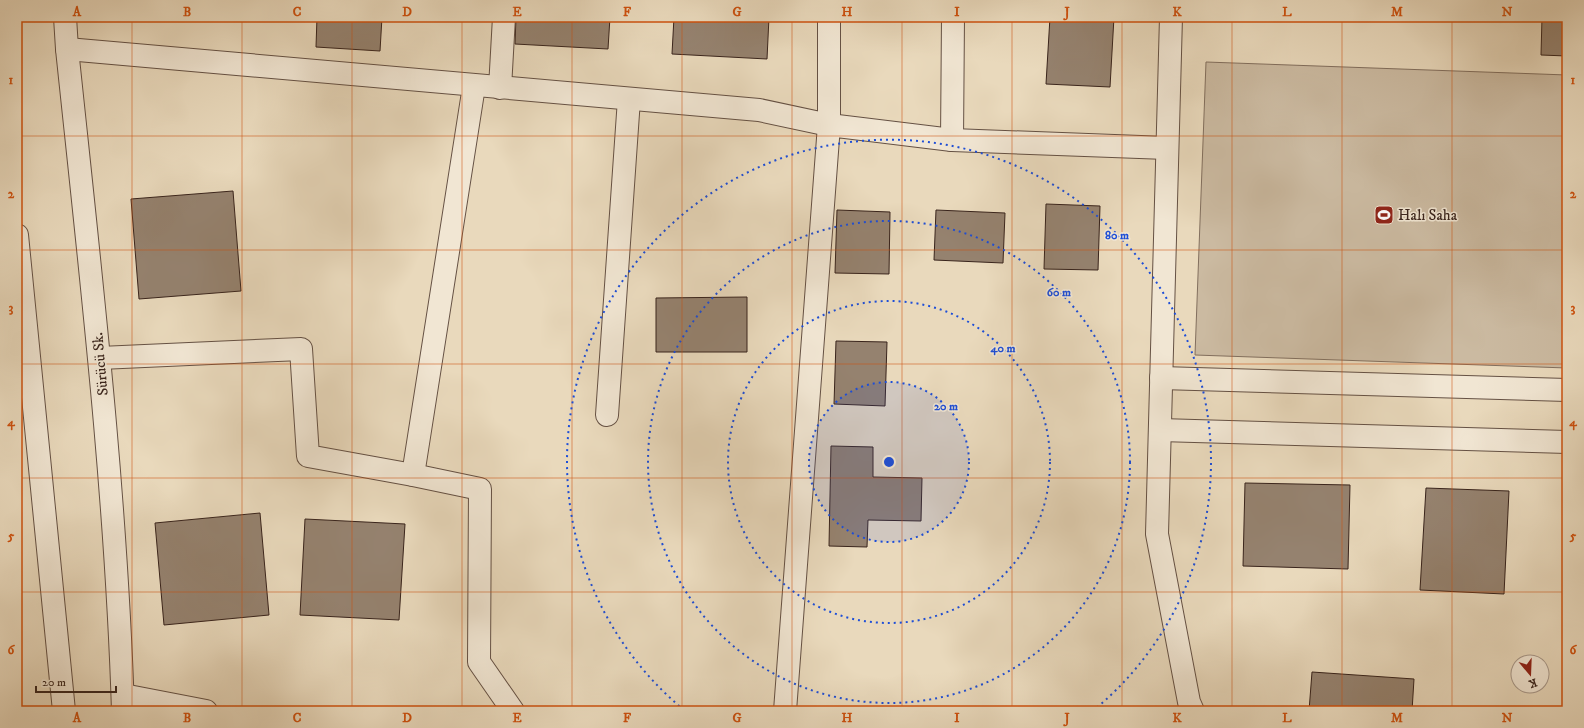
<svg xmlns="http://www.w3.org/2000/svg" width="1584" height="728" font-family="'IM FELL DW Pica',serif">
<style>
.green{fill:#cbbaa1;stroke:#826f5e}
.building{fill:#95826f;stroke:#39241c}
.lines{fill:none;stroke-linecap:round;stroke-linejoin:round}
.minor-casing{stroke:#655144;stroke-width:24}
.minor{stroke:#f1e6d3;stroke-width:22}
.grid{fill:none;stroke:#ce510e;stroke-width:1;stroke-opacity:0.55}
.ring{fill:none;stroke:#1d4ed8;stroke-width:2;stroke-dasharray:2 4}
.labels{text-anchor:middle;stroke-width:3;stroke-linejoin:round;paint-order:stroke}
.poi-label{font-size:15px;fill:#39241c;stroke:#f1e6d3;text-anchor:start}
.street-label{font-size:15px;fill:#39241c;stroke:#f1e6d3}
.centre{fill:#1d4ed8;stroke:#f1e6d3;stroke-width:2}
.ring-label{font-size:12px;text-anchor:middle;font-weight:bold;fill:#1d4ed8;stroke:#f1e6d3;stroke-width:3;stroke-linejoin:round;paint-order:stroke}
.neatline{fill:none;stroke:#ce510e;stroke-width:1.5}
.grid-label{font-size:13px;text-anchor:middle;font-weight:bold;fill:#ce510e}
</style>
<rect width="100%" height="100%" fill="#e9d9bc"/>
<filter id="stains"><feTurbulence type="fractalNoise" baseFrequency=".005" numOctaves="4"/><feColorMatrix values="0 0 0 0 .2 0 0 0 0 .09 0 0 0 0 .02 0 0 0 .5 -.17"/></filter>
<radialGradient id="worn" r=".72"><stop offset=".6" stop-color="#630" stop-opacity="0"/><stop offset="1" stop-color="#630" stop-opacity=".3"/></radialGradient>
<path class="green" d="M1206 62 1567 75V368L1195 355Z"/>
<g class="building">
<path d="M317 17H382L380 51 316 47Z"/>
<path d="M516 17H610L608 49 515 44Z"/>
<path d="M674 17H769L767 59 672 54Z"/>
<path d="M1050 17H1114L1110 87 1046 84Z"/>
<path d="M1542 17H1567V56L1541 55Z"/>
<path d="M233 191 241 291 139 299 131 199Z"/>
<path d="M1046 204 1100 206 1098 270 1044 269Z"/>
<path d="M837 210 890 212 889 274 835 273Z"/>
<path d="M936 210 1005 213 1003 263 934 260Z"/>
<path d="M747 297V352H656V298Z"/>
<path d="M836 341 887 342 885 406 834 404Z"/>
<path d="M831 446 873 447V477L922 478 921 521 868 520 867 547 829 546Z"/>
<path d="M1245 483 1350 485 1348 569 1243 566Z"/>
<path d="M1426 488 1509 491 1504 594 1420 590Z"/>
<path d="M260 513 269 615 164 625 155 523Z"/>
<path d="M305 519 405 524 399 620 300 615Z"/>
<path d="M1312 672 1414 679 1412 711H1309Z"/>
</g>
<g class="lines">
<defs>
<g id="minor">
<path d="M65 17 67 49C90 269 116 489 123 711"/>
<path d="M1171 17 1157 534 1189 702 1193 711"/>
<path d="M67 49 759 110 829 125V17"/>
<path d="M500 88 504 17"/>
<path d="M952 140 953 17"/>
<path d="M17 235 64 711"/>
<path d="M100 358 301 349 308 456 413 475 480 489 479 662 513 711"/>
<path d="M1161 378 1567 390"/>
<path d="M607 415 629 99"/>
<path d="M1160 430 1567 442"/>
<path d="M413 475 474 86"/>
<path d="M123 695 206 711"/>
<path d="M785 711 829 125 952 140 1167 148"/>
</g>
</defs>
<use href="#minor" class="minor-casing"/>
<use href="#minor" class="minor"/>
</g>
<path class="grid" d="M132 17V711M242 17V711M352 17V711M462 17V711M572 17V711M682 17V711M792 17V711M902 17V711M1012 17V711M1122 17V711M1232 17V711M1342 17V711M1452 17V711M17 136H1567M17 250H1567M17 364H1567M17 478H1567M17 592H1567"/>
<circle cx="889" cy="462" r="80" fill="#1d4ed8" fill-opacity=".12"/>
<g class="ring">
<circle cx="889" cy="462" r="80"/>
<circle cx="889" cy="462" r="161"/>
<circle cx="889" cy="462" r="241"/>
<path d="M684 710A322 322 0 1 1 1094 710"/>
</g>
<defs>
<symbol id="stadium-square" viewBox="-11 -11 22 22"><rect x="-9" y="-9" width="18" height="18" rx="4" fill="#8f2418" stroke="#f1e6d3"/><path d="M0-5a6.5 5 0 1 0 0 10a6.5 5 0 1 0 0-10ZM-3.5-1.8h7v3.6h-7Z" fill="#fff"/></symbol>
</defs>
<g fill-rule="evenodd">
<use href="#stadium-square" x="1373" y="204" width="22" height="22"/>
</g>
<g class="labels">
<g class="poi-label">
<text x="1398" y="220">Halı Saha</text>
</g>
<g class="street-label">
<text transform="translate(100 364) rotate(-95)" y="5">Sürücü Sk.</text>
</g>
</g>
<circle cx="889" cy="462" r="6" class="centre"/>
<g class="ring-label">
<text x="1117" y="239">80 m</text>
<text x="1059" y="296">60 m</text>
<text x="1003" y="352">40 m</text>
<text x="946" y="410">20 m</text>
</g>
<rect width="1584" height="728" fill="none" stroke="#e9d9bc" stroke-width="44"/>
<g transform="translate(1530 674) rotate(161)"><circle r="19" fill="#f1e6d3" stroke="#a7988a"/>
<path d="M0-3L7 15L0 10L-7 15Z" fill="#8f2418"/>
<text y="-6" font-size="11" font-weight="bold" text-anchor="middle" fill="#39241c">K</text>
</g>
<path d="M36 686v6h80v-6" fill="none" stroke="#39241c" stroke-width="2"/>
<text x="42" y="686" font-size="12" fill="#39241c" stroke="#f1e6d3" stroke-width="3" paint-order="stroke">20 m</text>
<rect x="22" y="22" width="1540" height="684" class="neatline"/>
<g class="grid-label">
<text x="77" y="16">A</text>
<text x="187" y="16">B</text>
<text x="297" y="16">C</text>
<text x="407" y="16">D</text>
<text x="517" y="16">E</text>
<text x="627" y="16">F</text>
<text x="737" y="16">G</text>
<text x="847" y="16">H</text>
<text x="957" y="16">I</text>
<text x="1067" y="16">J</text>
<text x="1177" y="16">K</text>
<text x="1287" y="16">L</text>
<text x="1397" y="16">M</text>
<text x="1507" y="16">N</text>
<text x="11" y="84">1</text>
<text x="1573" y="84">1</text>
<text x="11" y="198">2</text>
<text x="1573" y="198">2</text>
<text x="11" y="312">3</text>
<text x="1573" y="312">3</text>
<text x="11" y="426">4</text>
<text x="1573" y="426">4</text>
<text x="11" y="540">5</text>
<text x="1573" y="540">5</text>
<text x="11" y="654">6</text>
<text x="1573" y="654">6</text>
<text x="77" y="722">A</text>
<text x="187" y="722">B</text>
<text x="297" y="722">C</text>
<text x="407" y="722">D</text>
<text x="517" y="722">E</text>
<text x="627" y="722">F</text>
<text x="737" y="722">G</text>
<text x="847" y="722">H</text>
<text x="957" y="722">I</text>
<text x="1067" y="722">J</text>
<text x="1177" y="722">K</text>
<text x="1287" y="722">L</text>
<text x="1397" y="722">M</text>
<text x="1507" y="722">N</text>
</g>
<rect width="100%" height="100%" filter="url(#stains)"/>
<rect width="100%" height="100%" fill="url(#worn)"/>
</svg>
